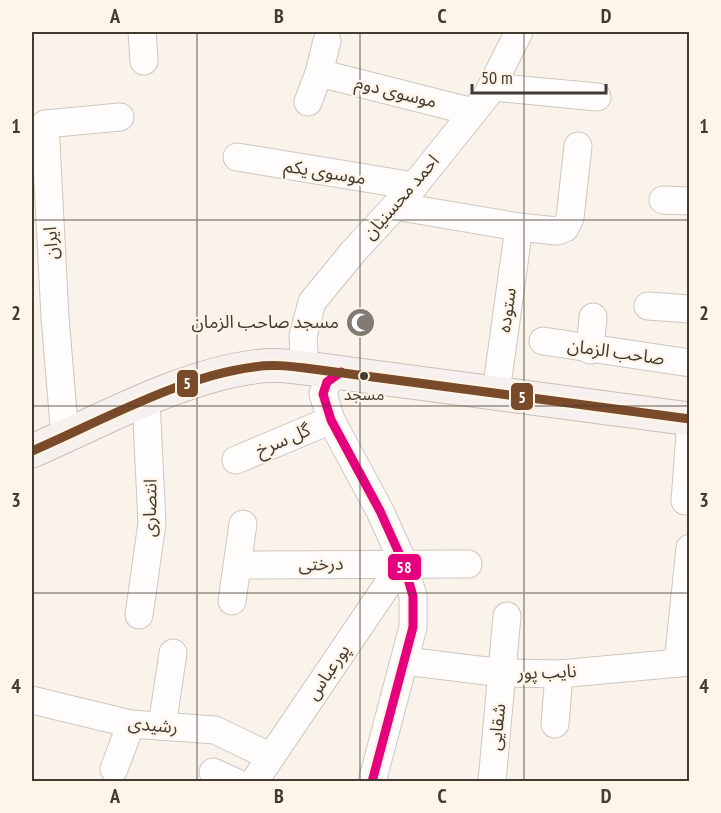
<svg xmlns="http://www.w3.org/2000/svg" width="721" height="813" font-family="'PT Sans Narrow','Noto Sans Arabic',sans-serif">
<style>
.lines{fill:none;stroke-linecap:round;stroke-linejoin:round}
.minor-casing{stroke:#ccc7c0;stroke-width:29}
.major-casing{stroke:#cabeb7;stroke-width:35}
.minor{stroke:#fefdfc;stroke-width:27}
.major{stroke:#f6f1ee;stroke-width:33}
.bus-1-casing{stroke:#fef4e7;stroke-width:14}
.bus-2-casing{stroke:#fef4e7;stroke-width:14}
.bus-1{stroke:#e5007d;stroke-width:9}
.bus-2{stroke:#7a4b2a;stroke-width:9}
.grid{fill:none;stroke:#423b32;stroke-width:1.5;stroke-opacity:0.55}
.bus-dot{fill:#423b32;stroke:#fef4e7;stroke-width:2}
.labels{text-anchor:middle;stroke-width:4.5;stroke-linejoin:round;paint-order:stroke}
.bus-label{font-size:16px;fill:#423b32;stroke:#fef4e7}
.street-label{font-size:18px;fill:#423b32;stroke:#fef4e7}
.poi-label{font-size:18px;fill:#423b32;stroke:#fef4e7;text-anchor:end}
.line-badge{stroke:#fef4e7;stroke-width:2}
.badge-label{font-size:16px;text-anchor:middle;font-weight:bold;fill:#fff}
.neatline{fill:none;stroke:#423b32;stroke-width:2}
.grid-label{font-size:20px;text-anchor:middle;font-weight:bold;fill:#423b32}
</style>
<rect width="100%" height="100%" fill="#f9f3ec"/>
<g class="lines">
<defs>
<g id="minor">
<path d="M142 32 144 61"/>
<path d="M319 73 473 112"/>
<path d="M492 87 597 97"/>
<path d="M308 102 319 73 327 41"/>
<path d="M237 157 414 186"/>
<path d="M663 200 690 201"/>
<path d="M395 206 519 227 557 231 565 228 570 218 578 146"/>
<path d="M648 306 690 309"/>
<path d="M543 341 690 363"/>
<path d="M590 350 593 317"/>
<path d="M305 368 303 336 312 302 353 252 414 186 487 95 519 32"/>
<path d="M341 372 327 382 323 394 331 420 380 511 403 562 413 596V627L372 782"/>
<path d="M496 392 519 227"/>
<path d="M65 437 55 317 45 124 120 117"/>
<path d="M236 460 331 420"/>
<path d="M685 501 690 434"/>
<path d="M238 565 468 564"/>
<path d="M232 601 243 524"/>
<path d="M139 615 152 523 146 400"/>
<path d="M405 661 503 673 559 674 690 662"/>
<path d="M678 663 690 548"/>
<path d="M32 700 131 724 215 730 271 757"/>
<path d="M555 724 559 674"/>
<path d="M162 726 173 653"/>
<path d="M114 769 131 724"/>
<path d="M213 772 235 782"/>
<path d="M254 782 403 562"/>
<path d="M492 782 507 616"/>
</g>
<path id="major" d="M32 451C99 422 181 376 254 367 271 364 288 366 305 368L690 419"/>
</defs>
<use href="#minor" class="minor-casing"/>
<use href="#major" class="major-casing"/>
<use href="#minor" class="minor"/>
<use href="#major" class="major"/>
<defs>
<path id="bus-1" d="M341 372 327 382 323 394 331 420 380 511 403 562 413 596V627L372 782"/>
<path id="bus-2" d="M32 451C99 422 181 376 254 367 271 364 288 366 305 368L690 419"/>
</defs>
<use href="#bus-1" class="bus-1-casing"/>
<use href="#bus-2" class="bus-2-casing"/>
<use href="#bus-1" class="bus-1"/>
<use href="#bus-2" class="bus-2"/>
</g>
<path class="grid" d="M197 32V782M360 32V782M524 32V782M32 220H690M32 406H690M32 593H690"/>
<defs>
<symbol id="mosque-disc" viewBox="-11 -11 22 22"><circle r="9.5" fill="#827b73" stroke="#fef4e7"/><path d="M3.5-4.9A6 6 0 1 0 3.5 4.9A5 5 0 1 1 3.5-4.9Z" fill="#fff"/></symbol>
</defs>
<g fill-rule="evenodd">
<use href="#mosque-disc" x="344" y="306" width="33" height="33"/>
</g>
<circle class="bus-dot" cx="364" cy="376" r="5"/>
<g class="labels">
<g class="bus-label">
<text x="364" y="400">مسجد</text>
</g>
<g class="street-label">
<text transform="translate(396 92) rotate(14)" y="6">موسوی دوم</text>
<text transform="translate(325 172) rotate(9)" y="6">موسوی یکم</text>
<text transform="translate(401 197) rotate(-49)" y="6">احمد محسنیان</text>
<text transform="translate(51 243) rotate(-93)" y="6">ایران</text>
<text transform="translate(507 310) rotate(-82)" y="6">ستوده</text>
<text transform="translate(616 352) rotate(8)" y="6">صاحب الزمان</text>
<text transform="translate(283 440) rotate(-23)" y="6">گل سرخ</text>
<text transform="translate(150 508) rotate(-89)" y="6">انتصاری</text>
<text transform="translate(321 564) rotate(-1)" y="6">درختی</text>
<text transform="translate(328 672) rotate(-56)" y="6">پورعباس</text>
<text transform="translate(547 672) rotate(-2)" y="6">نایب پور</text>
<text transform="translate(153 725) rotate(5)" y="6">رشیدی</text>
<text transform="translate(497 727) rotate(-84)" y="6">شقایی</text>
</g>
<g class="poi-label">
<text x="339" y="328">مسجد صاحب الزمان</text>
</g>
</g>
<g class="line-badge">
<rect x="176" y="369" width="23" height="29" rx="6" fill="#7a4b2a"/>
<rect x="510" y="382" width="24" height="29" rx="6" fill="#7a4b2a"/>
<rect x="387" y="553" width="35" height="28" rx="6" fill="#e5007d"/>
</g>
<g class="badge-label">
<text x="187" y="389">5</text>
<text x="522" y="403">5</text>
<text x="404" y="573">58</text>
</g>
<rect width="721" height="813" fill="none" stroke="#fef4e7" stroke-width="66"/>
<path d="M472 84v9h134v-9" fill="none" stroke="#423b32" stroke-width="3"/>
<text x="481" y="84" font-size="18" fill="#423b32" stroke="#fef4e7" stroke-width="4.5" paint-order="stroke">50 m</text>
<rect x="33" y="33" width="655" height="747" class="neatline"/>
<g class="grid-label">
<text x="115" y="23">A</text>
<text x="279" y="23">B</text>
<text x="442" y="23">C</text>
<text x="606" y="23">D</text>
<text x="16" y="133">1</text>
<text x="704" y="133">1</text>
<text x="16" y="320">2</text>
<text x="704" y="320">2</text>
<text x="16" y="507">3</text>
<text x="704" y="507">3</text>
<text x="16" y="693">4</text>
<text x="704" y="693">4</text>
<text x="115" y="803">A</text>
<text x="279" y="803">B</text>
<text x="442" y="803">C</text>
<text x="606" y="803">D</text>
</g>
</svg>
